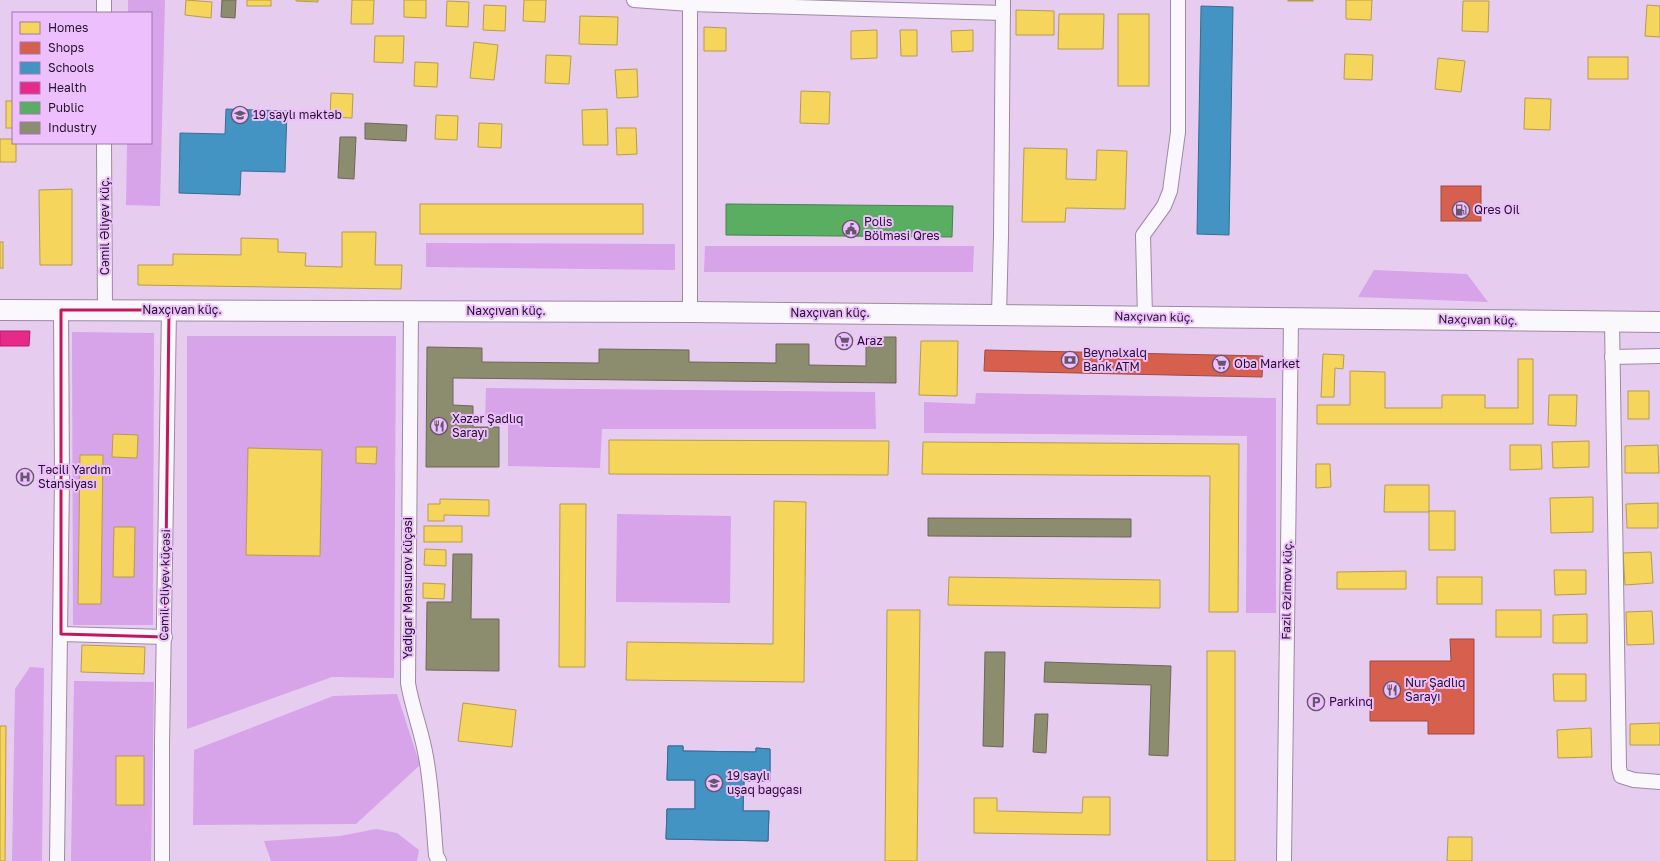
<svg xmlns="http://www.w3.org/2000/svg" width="1660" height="861" font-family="'Golos Text',sans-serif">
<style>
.green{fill:#d7a3e9}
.homes{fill:#f6d55c;stroke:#b79b4d}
.shops{fill:#d6604d;stroke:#a04942}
.schools{fill:#4393c3;stroke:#396d95;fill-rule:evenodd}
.health{fill:#e7298a;stroke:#ac226d}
.public{fill:#5aae61;stroke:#4a8050}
.industry{fill:#8c8c6e;stroke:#6c6859}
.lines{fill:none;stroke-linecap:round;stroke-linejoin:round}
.street-casing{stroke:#9c89a3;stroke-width:16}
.secondary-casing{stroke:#9c89a3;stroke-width:22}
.street{stroke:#fbf8fd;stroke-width:14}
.secondary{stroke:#fbf8fd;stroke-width:20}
.marked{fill:none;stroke:#c2185b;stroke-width:3;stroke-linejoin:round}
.labels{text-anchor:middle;stroke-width:4;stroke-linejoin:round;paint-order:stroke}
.poi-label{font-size:12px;fill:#231329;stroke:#edbffd;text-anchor:start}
.street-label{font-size:12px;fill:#231329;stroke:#edbffd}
</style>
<rect width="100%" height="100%" fill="#e6cdef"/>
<g class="green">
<path d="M128 0H165L160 206 126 205 127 143H151V13H128Z"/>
<path d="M426 243 675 244V270L426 267Z"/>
<path d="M705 246H974L973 272H704Z"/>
<path d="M1374 270 1467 274 1488 302 1358 297Z"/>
<path d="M72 332 154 333 153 625H73Z"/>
<path d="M187 336H396L394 678 332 677 187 729Z"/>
<path d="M486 388 875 392 876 429H602L600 468 508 466V421L485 420Z"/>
<path d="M976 393 1276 398V613H1246L1247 436 924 433V402L975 404Z"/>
<path d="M617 514 731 516 730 603 616 602Z"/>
<path d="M30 667 44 668 42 861H12L15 689Z"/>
<path d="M74 681 154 682 151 861H71Z"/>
<path d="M397 694 420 765 356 824 193 825 194 750 333 696Z"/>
<path d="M376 829 397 833 419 850 417 861H271L264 841 340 836Z"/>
</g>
<g class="homes">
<path d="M186 0 212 2 211 18 185 15Z"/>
<rect x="247" y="0" width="24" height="6"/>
<path d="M296 0H318V2L296 1Z"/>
<path d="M352 0H374L373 24H351Z"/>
<path d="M404 0H426V18L404 17Z"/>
<path d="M524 0H546L545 22 523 21Z"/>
<rect x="1288" y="0" width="25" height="1"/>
<path d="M1346 0H1372L1371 20 1346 19Z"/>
<path d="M447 1 469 2 468 27 446 26Z"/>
<path d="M1463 1H1489L1488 32 1462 31Z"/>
<path d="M484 5 506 6 505 31 483 30Z"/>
<path d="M1647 5 1660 6V37L1645 36Z"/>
<path d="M1016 10 1054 11V35H1016Z"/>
<path d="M1059 14H1104L1103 49H1058Z"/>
<rect x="1118" y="14" width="31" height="72"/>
<path d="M580 16 618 17 617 45 579 44Z"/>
<path d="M704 27 726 28V51H704Z"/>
<path d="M877 30V58L851 59V31Z"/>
<path d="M900 30H917V56H901Z"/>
<path d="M973 30V51L952 52 951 31Z"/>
<path d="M375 36H404L403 63 374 62Z"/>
<path d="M474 42 498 45 494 80 470 78Z"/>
<path d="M1345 54 1373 55 1372 80 1344 79Z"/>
<path d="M546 55 571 56 569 84 545 83Z"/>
<rect x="1588" y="57" width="40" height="22"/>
<path d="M1438 58 1465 61 1461 92 1435 89Z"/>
<path d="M415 62 438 63 437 87 414 86Z"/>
<path d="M637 69 638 97 617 98 615 70Z"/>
<path d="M801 91 830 92 829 124 800 123Z"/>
<path d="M331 93 353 94 352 118 330 117Z"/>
<path d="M1525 98 1551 99 1550 130 1524 129Z"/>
<rect x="6" y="101" width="7" height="27"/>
<path d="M607 109 608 145H583L582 110Z"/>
<path d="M436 115 458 116 457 140 435 139Z"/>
<path d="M479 123 502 124 501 148 478 147Z"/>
<path d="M616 128H636L637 154 617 155Z"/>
<path d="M0 139H13V143H16V162H0Z"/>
<path d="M1024 148 1067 149 1066 179 1096 180 1097 150 1127 151 1125 209 1066 208 1065 222H1022Z"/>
<path d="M72 189V265H40L39 190Z"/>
<rect x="420" y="204" width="223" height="30"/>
<path d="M342 232H376L375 265H402L401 289 138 285V265H173V254L241 255V238L278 239V252L306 253 305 266 342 267Z"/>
<rect x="0" y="242" width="3" height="26"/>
<path d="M921 341H958L957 396 919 395Z"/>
<path d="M1323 354 1344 355 1343 369 1335 368 1334 397H1321Z"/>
<path d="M1518 359H1533V424H1317V405H1350V371L1385 372V408H1442V395H1485V408H1518Z"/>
<rect x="1628" y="391" width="21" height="28"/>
<path d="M1549 395H1577L1576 426 1548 425Z"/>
<path d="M113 434 138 435 137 458 112 457Z"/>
<path d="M609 440 889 441 888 475 609 474Z"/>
<path d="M1589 441V467L1553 468 1552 442Z"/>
<path d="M923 442 1239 444 1238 612H1209L1210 476 922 474Z"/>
<path d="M1510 445H1541L1542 469 1510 470Z"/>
<path d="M1658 445 1659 473H1625V446Z"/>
<path d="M356 447H377L376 464 356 463Z"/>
<path d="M248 448 322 450 320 556 246 555Z"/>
<path d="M80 455H103L101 604H78Z"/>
<path d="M1316 464H1330L1331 487 1316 488Z"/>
<path d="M1385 485H1429V512H1384Z"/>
<path d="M1593 497V532L1551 533 1550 498Z"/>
<path d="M440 499 489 500V516L444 515V521H428V504H440Z"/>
<path d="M774 501 806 502 804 682 626 680 627 642 773 644Z"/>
<path d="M1658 503V528H1627L1626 504Z"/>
<path d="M560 504H586L585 667H559Z"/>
<rect x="1429" y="511" width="26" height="39"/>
<rect x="424" y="526" width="38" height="16"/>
<path d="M114 527H135L134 577H113Z"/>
<path d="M425 549 446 550V566L424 565Z"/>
<path d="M1651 552 1653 583 1625 585 1623 553Z"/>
<path d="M1554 570H1586V594L1555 595Z"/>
<path d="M1406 571V589H1337V572Z"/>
<path d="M949 577 1160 580V608L948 605Z"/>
<rect x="1437" y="577" width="45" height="27"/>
<path d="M423 583 445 584 444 599 423 598Z"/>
<path d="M887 610H920L917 861H885Z"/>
<rect x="1496" y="610" width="45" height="27"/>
<path d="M1652 611 1654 644 1627 645 1626 612Z"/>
<path d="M1587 614V643H1553V615Z"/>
<path d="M82 645 145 647 144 674 81 672Z"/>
<rect x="1207" y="651" width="28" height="210"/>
<path d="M1553 674H1586V701H1554Z"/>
<path d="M463 703 516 710 512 747 458 741Z"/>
<path d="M1660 723V745H1630V724Z"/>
<path d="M0 726H6L5 861H0Z"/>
<path d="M1591 728 1592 757 1558 758 1557 730Z"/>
<rect x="116" y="756" width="28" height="49"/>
<path d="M1083 797H1110V835L974 833V798H997V811L1082 813Z"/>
<path d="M1448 837H1472V861H1447Z"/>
</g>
<g class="shops">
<rect x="1441" y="186" width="40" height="35"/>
<path d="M985 350 1263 356 1262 377 984 371Z"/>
<path d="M1450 639H1474V734H1428V721H1370V661H1451Z"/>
</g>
<g class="schools">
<path d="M1201 6 1233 7 1229 235 1197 234Z"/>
<path d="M226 109 287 111 285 172 241 171 240 195 179 193 180 133 225 134Z"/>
<path d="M668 746H683V751L756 752V748L770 749V781H744L743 811H769L768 841 666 839 667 809H695V780H667ZM705 780H735L734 811 704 810Z"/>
<path d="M668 746H683V751L756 752V748L770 749V781H744L743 811H769L768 841 666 839 667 809H695V780H667Z"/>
</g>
<path class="health" d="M0 331H30L29 346H0Z"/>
<path class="public" d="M726 204 953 206 952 237 726 235Z"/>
<g class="industry">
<path d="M222 0H236L235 18 221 17Z"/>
<path d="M365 123 407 125 406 141 365 139Z"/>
<path d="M340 137H356L354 179 338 178Z"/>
<path d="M866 337H896V383L453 378V405L473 406V427H499V467H426L427 347 482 348V362L599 363V349L689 350V362L776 363V344H809V365L866 366Z"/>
<path d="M928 518 1131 519V537L928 536Z"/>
<path d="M453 554H472L471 619H499V671L426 670 427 602H452Z"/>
<path d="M985 652H1005L1003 747 983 746Z"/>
<path d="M1045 662 1171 666 1168 756 1149 755 1151 685 1044 682Z"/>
<path d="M1035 714H1048L1046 753 1033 752Z"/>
</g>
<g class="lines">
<defs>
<g id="street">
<path d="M104 0V13"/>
<path d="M634 0 690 4 1003 13"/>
<path d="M690 0V312"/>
<path d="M104 143 105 310"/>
<path d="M411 311 408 683C412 708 422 732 426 757 432 789 433 822 436 855L439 861"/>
<path d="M999 315 1001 236 1003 0"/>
<path d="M1145 317 1143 235 1164 206 1170 191 1178 132V0"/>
<path d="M1612 322 1619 768 1621 776 1634 780 1660 782"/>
<path d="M1612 357 1660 356"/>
<path d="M61 634 165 637"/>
<path d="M57 861 62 479 61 310"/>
<path d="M162 861V745L169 310"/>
<path d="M1284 861 1291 320"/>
</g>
<path id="secondary" d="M0 310C231 312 462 311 692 312 1015 314 1337 320 1660 322"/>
</defs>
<use href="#street" class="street-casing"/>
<use href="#secondary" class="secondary-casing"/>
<use href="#street" class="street"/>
<use href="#secondary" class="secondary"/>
</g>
<path class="marked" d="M61 310H169L165 637 61 634Z"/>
<defs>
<symbol id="school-ring" viewBox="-11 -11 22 22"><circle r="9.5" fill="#edbffd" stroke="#67546e" stroke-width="1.5"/><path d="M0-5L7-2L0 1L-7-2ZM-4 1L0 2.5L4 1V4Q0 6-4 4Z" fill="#67546e"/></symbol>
<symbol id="fuel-ring" viewBox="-11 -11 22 22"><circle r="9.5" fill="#edbffd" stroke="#67546e" stroke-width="1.5"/><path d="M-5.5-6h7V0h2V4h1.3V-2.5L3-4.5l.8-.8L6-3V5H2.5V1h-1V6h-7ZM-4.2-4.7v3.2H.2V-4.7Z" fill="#67546e"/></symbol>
<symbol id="civic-ring" viewBox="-11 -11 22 22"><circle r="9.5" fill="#edbffd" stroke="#67546e" stroke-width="1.5"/><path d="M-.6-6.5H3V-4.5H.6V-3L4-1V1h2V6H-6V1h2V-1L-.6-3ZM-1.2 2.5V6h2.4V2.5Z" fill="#67546e"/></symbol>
<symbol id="supermarket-ring" viewBox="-11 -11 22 22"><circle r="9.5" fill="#edbffd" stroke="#67546e" stroke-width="1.5"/><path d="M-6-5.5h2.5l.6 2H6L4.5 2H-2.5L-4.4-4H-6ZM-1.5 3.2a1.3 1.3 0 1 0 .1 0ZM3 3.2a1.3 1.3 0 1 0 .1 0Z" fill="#67546e"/></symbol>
<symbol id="bank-ring" viewBox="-11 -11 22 22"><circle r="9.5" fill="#edbffd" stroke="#67546e" stroke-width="1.5"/><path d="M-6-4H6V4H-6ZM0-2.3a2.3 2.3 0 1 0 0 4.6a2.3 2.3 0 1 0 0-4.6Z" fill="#67546e"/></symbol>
<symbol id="restaurant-ring" viewBox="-11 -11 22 22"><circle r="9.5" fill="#edbffd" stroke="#67546e" stroke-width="1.5"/><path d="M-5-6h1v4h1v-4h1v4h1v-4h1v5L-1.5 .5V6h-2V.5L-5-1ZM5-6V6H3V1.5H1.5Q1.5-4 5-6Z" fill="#67546e"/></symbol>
<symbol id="hospital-ring" viewBox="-11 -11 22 22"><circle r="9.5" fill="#edbffd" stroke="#67546e" stroke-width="1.5"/><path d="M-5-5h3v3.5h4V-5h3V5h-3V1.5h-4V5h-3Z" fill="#67546e"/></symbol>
<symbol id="parking-ring" viewBox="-11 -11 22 22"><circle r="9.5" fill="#edbffd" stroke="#67546e" stroke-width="1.5"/><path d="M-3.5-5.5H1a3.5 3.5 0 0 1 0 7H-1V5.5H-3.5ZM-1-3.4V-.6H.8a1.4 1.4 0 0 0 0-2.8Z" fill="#67546e"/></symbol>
</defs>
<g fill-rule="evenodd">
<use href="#school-ring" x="230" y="105" width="20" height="20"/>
<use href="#fuel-ring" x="1451" y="200" width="20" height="20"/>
<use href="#civic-ring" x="841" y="219" width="20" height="20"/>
<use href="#supermarket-ring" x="834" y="331" width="20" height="20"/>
<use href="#bank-ring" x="1060" y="350" width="20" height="20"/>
<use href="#supermarket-ring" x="1211" y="354" width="20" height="20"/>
<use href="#restaurant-ring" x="429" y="416" width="20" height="20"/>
<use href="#hospital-ring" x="15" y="467" width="20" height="20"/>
<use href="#restaurant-ring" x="1382" y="680" width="20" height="20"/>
<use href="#parking-ring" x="1306" y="692" width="20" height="20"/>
<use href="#school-ring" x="704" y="773" width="20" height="20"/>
</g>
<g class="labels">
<g class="poi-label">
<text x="253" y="119">19 saylı məktəb</text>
<text x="1474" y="214">Qres Oil</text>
<text x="864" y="226">Polis<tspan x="864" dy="14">Bölməsi Qres</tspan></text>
<text x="857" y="345">Araz</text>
<text x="1083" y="357">Beynəlxalq<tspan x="1083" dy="14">Bank ATM</tspan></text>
<text x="1234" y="368">Oba Market</text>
<text x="452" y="423">Xəzər Şadlıq<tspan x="452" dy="14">Sarayı</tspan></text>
<text x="38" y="474">Təcili Yardım<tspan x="38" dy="14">Stansiyası</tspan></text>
<text x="1405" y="687">Nur Şadlıq<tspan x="1405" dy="14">Sarayı</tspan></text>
<text x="1329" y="706">Parkinq</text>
<text x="727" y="780">19 saylı<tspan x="727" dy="14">uşaq bağçası</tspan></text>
</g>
<g class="street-label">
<text transform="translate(105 226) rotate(-90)" y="4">Cəmil Əliyev küç.</text>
<text x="182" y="314">Naxçıvan küç.</text>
<text x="506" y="315">Naxçıvan küç.</text>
<text x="830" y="317">Naxçıvan küç.</text>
<text transform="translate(1154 317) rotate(1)" y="4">Naxçıvan küç.</text>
<text transform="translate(1478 320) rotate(1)" y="4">Naxçıvan küç.</text>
<text transform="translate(165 585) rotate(-89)" y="4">Cəmil Əliyev küçəsi</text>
<text transform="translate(408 588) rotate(-90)" y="4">Yadigar Mənsurov küçəsi</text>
<text transform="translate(1287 590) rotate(-89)" y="4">Fazil Əzimov küç.</text>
</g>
</g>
<rect x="12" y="12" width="140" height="132" fill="#edbffd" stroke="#9c7aa8"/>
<rect x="20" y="22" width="20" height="12" fill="#f6d55c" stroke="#9c7aa8"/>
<text x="48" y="32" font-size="12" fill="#231329">Homes</text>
<rect x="20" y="42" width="20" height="12" fill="#d6604d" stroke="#9c7aa8"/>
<text x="48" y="52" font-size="12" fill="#231329">Shops</text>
<rect x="20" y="62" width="20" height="12" fill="#4393c3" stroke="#9c7aa8"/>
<text x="48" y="72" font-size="12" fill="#231329">Schools</text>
<rect x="20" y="82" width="20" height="12" fill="#e7298a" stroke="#9c7aa8"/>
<text x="48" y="92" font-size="12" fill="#231329">Health</text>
<rect x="20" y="102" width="20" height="12" fill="#5aae61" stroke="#9c7aa8"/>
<text x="48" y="112" font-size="12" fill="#231329">Public</text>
<rect x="20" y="122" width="20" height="12" fill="#8c8c6e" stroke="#9c7aa8"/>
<text x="48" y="132" font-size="12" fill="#231329">Industry</text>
</svg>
